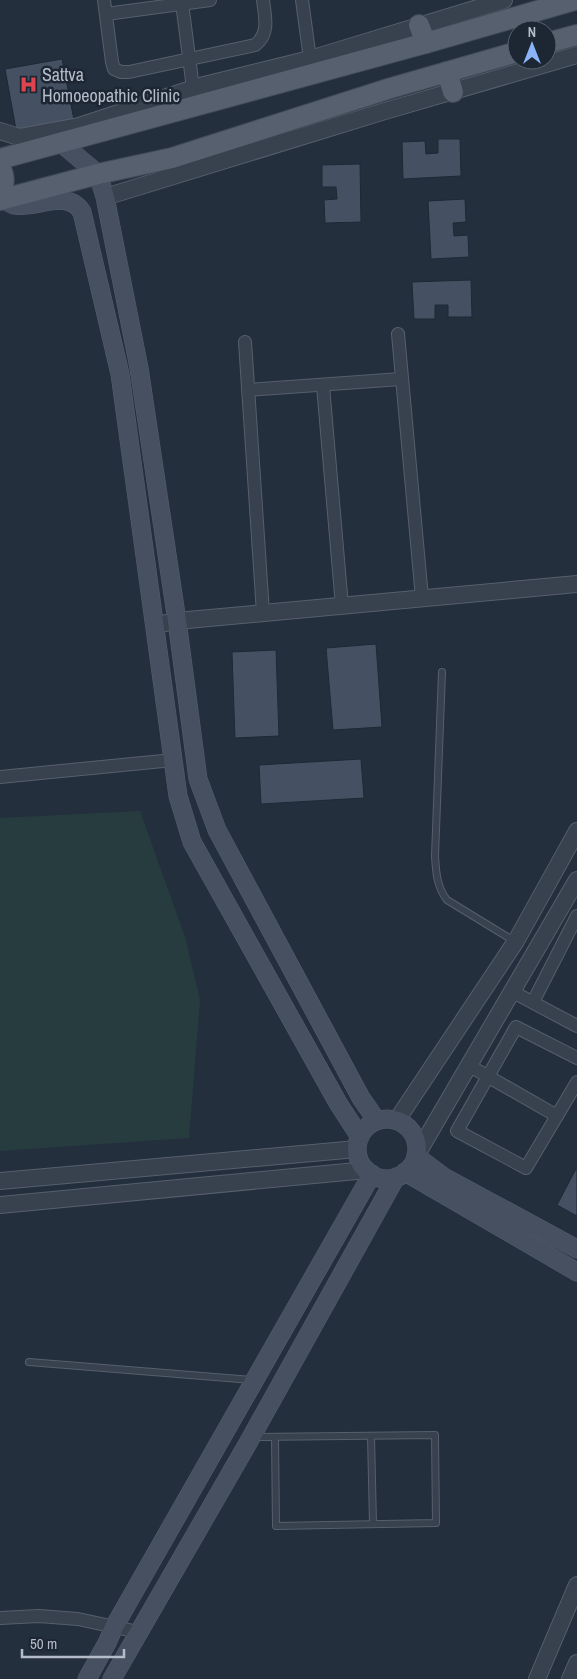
<svg xmlns="http://www.w3.org/2000/svg" width="577" height="1679" font-family="'Archivo Narrow',sans-serif">
<style>
.green{fill:#263c3f}
.building{fill:#455162;stroke:#1f2835}
.lines{fill:none;stroke-linecap:round;stroke-linejoin:round}
.service-casing{stroke:#565f6c;stroke-width:8}
.minor-casing{stroke:#565f6c;stroke-width:14}
.tertiary-casing{stroke:#565f6c;stroke-width:18}
.secondary-casing{stroke:#565f6c;stroke-width:19}
.primary-casing{stroke:#414a57;stroke-width:22}
.service{stroke:#38414e;stroke-width:6}
.minor{stroke:#38414e;stroke-width:12}
.tertiary{stroke:#38414e;stroke-width:16}
.secondary{stroke:#465061;stroke-width:18}
.primary{stroke:#56606e;stroke-width:20}
.labels{text-anchor:middle;stroke-width:5;stroke-linejoin:round;paint-order:stroke}
.poi-label{font-size:18px;fill:#b4bcc9;stroke:#1d2633;text-anchor:start}
</style>
<rect width="100%" height="100%" fill="#242f3e"/>
<path class="green" d="M140 811 185 937 200 1000 189 1138 0 1151V818Z"/>
<g class="building">
<path d="M62 59 75 125 17 135 5 69Z"/>
<path d="M438 139H460L461 176 403 179 402 142 425 141 426 154 438 153Z"/>
<path d="M360 164 361 222 325 223 324 200 337 199 336 187H322V165Z"/>
<path d="M465 199 466 222 453 223 454 236 468 235 469 257 431 259 428 201Z"/>
<path d="M471 280 472 317H448V305H435V319H414L412 282Z"/>
<path d="M376 644 382 727 333 730 326 648Z"/>
<path d="M276 650 279 736 235 738 232 652Z"/>
<path d="M361 759 364 798 261 804 259 765Z"/>
<path d="M577 1167V1216L557 1205Z"/>
</g>
<g class="lines">
<defs>
<g id="service">
<path d="M442 672 435 856C436 873 437 887 447 900L514 941"/>
<path d="M29 1362 252 1380"/>
<path d="M371 1436 373 1524"/>
<path d="M255 1437 435 1435 436 1523 276 1526 275 1437"/>
</g>
<g id="minor">
<path d="M104 0 112 62 114 69 121 72H129L255 45C270 34 265 17 263 0"/>
<path d="M302 0 310 59"/>
<path d="M182 3 193 88"/>
<path d="M106 14 210 0"/>
<path d="M398 334 422 598"/>
<path d="M245 342 263 613"/>
<path d="M323 386 342 606"/>
<path d="M248 390 401 379"/>
<path d="M0 777 173 760"/>
<path d="M511 991 577 1026"/>
<path d="M533 1002 577 916"/>
<path d="M577 1058 516 1027 457 1131 526 1168 577 1082"/>
<path d="M468 1065 557 1116"/>
<path d="M0 1618 39 1616 78 1619 138 1632"/>
</g>
<g id="tertiary">
<path d="M0 131 19 137 79 126 200 86 310 59 504 0"/>
<path d="M105 197 385 111 577 55"/>
<path d="M155 625 177 621 577 584"/>
<path d="M397 1120 516 941 577 831"/>
<path d="M416 1156 577 880"/>
<path d="M0 1181 357 1149"/>
<path d="M0 1205 367 1170"/>
<path d="M537 1679 577 1585"/>
<path d="M570 1679 577 1663"/>
</g>
<g id="secondary">
<path d="M61 143 98 174 105 197 139 368 177 621 198 779 217 830 361 1098 377 1121"/>
<path d="M4 199C7 201 10 204 14 205 37 209 67 188 82 212L120 374 178 796 192 842 338 1103 360 1137"/>
<circle cx="387" cy="1149" r="30"/>
<path d="M416 1156 444 1177 577 1249"/>
<path d="M405 1172 577 1272"/>
<path d="M87 1679 107 1643 114 1627 372 1174"/>
<path d="M112 1679 248 1443 396 1177"/>
</g>
<g id="primary">
<path d="M419 25 426 43"/>
<path d="M547 43 577 35"/>
<path d="M447 72 453 92"/>
<path d="M0 159 426 43 575 0"/>
<path d="M0 167C5 176 5 184 0 193"/>
<path d="M0 200 98 174 172 158 391 88 517 52"/>
</g>
</defs>
<use href="#service" class="service-casing"/>
<use href="#minor" class="minor-casing"/>
<use href="#tertiary" class="tertiary-casing"/>
<use href="#secondary" class="secondary-casing"/>
<use href="#primary" class="primary-casing"/>
<use href="#service" class="service"/>
<use href="#minor" class="minor"/>
<use href="#tertiary" class="tertiary"/>
<use href="#secondary" class="secondary"/>
<use href="#primary" class="primary"/>
</g>
<defs>
<symbol id="hospital-bare" viewBox="-9 -9 18 18"><path d="M-5-5h3v3.5h4V-5h3V5h-3V1.5h-4V5h-3Z" fill="#e0444e" stroke="#1d2633" stroke-width="2.5" paint-order="stroke"/></symbol>
</defs>
<g fill-rule="evenodd">
<use href="#hospital-bare" x="16" y="72" width="25" height="25"/>
</g>
<g class="labels">
<g class="poi-label">
<text x="42" y="81">Sattva<tspan x="42" dy="21">Homoeopathic Clinic</tspan></text>
</g>
</g>
<g transform="translate(532 45)"><circle r="24" fill="#1d2633" stroke="#59626f"/>
<path d="M0-4L9 19L0 12L-9 19Z" fill="#8ab4f8"/>
<text y="-8" font-size="14" font-weight="bold" text-anchor="middle" fill="#b4bcc9">N</text>
</g>
<path d="M22 1649v8h102v-8" fill="none" stroke="#b4bcc9" stroke-width="2.5"/>
<text x="30" y="1649" font-size="15" fill="#b4bcc9" stroke="#1d2633" stroke-width="4" paint-order="stroke">50 m</text>
</svg>
